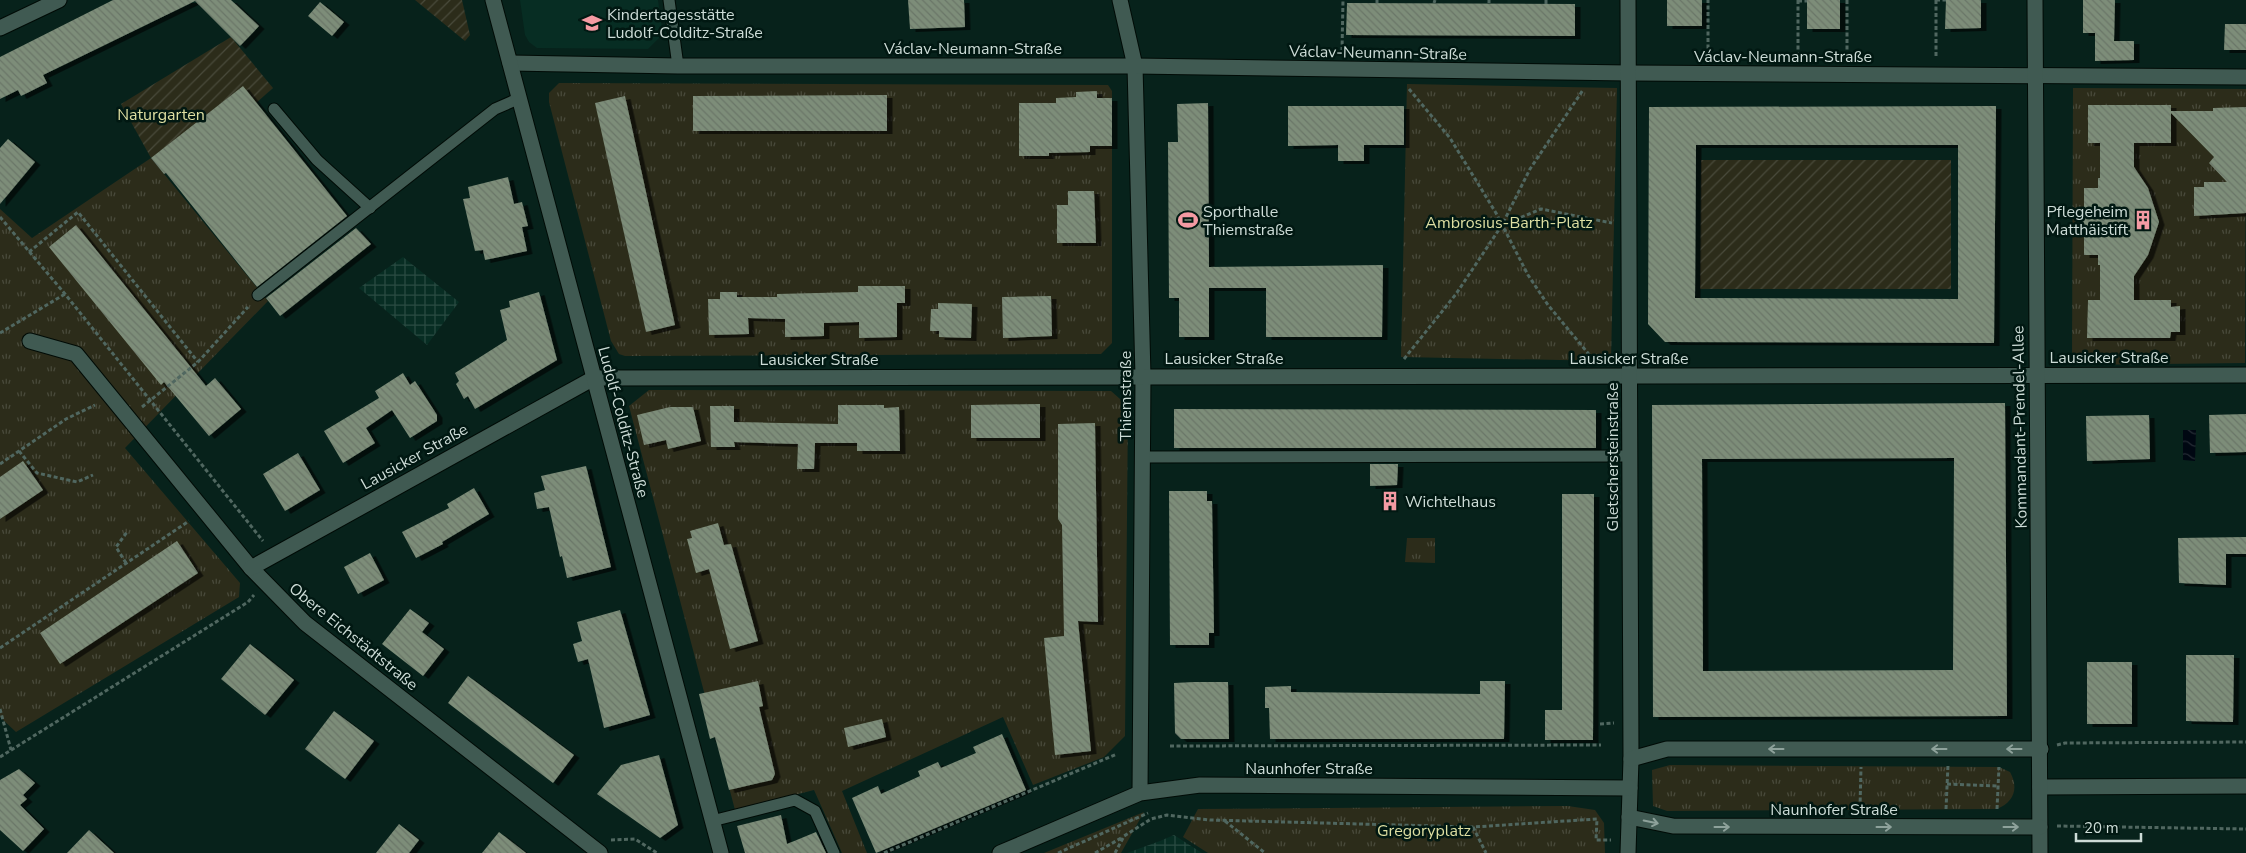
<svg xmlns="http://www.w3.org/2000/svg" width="2246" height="853" font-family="'Nunito Sans',sans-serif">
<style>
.built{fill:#072d23}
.industrial{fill:url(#industrial-grid)}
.grass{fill:url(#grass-tufts)}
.garden{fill:url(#garden-furrows)}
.water{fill:url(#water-waves)}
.building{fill:url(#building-back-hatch);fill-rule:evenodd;filter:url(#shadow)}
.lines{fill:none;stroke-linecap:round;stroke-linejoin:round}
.lane-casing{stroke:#000b06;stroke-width:13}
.street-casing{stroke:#000b06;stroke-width:17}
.secondary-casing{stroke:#000b06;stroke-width:17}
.path{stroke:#506760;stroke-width:3;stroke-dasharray:4 2.5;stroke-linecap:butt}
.lane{stroke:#405a52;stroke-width:11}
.street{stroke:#405a52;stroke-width:15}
.secondary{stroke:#405a52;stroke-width:15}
.oneway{stroke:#8ea29b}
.labels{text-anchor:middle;stroke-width:5;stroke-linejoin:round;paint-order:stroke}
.poi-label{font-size:16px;fill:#cddcd7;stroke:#011812;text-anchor:start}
.street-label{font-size:16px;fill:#cddcd7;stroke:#011812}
.park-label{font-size:16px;fill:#dedfa2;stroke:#011812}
</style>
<defs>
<pattern id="industrial-grid" width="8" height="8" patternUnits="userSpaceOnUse" patternTransform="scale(1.25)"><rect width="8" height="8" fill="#072d23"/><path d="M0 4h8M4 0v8" fill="none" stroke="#2a4b42"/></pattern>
<pattern id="grass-tufts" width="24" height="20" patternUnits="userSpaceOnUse" patternTransform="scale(1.25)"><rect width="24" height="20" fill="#2c2c1a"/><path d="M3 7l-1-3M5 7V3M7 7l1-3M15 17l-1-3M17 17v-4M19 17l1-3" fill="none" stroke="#494a3b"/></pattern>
<pattern id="garden-furrows" width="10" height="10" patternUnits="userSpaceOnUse" patternTransform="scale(1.25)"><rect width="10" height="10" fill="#2c2c1a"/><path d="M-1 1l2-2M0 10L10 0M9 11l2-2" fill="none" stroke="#494a3b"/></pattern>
<pattern id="water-waves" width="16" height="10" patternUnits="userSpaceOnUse" patternTransform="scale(1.25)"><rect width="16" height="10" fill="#000712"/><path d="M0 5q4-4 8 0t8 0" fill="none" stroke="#242b34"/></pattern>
<pattern id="building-back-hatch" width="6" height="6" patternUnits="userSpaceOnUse" patternTransform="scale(1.25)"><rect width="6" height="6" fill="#7d8d79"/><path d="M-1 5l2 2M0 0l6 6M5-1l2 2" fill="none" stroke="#6a7668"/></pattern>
<filter id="shadow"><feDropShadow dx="5.5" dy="3" stdDeviation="0" flood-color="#0009"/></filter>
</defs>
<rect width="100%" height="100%" fill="#07221b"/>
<path class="built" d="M520 0H658L662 29 660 37 648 49 537 48 529 42 525 35Z"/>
<g class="industrial">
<path d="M403 257 459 302 427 345 359 288Z"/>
<path d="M1174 835 1202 853H1127L1160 841Z"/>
</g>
<g class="grass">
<path d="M559 83 1108 85 1112 91V343L1101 354 625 356 619 354 611 341 549 102V93Z"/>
<path d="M1407 84 1617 88 1611 361 1401 357Z"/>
<path d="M2073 88 2246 89 2245 363 2072 365Z"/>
<path d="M151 158 268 301 125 448 240 583 239 597 16 732 0 717V209L32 238Z"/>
<path d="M649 390 1111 391 1128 406 1125 736 1104 757 1033 785 1003 717 842 791 867 853H842L814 790 735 810 629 406Z"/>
<path d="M1407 538H1435V563L1405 562Z"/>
<path d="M1670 765 1999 767 2010 772C2019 788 2014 802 1997 809L1667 811 1653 806 1652 770Z"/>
<path d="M1568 806 1595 810 1604 823 1605 853H1208L1183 837 1198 809Z"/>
<path d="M1144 812 1121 853H1044Z"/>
</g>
<g class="garden">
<path d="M415 0H462L470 35 465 41Z"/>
<path d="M231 37 273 88 256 103 151 158 121 104Z"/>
<path d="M1701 160H1951V289H1700Z"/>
</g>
<path class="water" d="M2183 430H2196L2195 461 2183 460Z"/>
<g class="building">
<path d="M113 0H231L259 26 240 46 195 1 43 75 47 83 21 96 18 90 0 99V57Z"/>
<path d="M908 0H964L965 27 910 29Z"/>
<rect x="1667" y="0" width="35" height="26"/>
<rect x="1807" y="0" width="33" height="29"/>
<path d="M1946 0H1981V28L1945 29Z"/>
<path d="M2083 0H2115L2114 41H2134V60L2095 61V33H2083Z"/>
<path d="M320 2 344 22 332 36 308 16Z"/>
<path d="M1347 3 1575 4V36L1346 35Z"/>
<path d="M2225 24H2246V50H2224Z"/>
<path d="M243 86 347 216 257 287 166 173 164 174 151 158Z"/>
<path d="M1097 91V98H1112V146H1090V152L1049 153V156H1019V103H1056V98L1076 97V92Z"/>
<path d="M887 95V131H693V96Z"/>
<path d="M625 96 675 325 646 332 595 103Z"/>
<path d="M1208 103 1209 267 1383 265 1382 337H1266V288H1209V337H1179V298H1169L1168 142H1178L1177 104Z"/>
<path d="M2088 105H2171V111H2213V108L2246 107V213L2194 216V187H2204V182H2227L2209 163 2214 157 2171 113V143H2134V167L2148 188 2159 222 2148 255 2134 276V300H2171V307L2180 306V332H2171L2170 338H2087L2088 300H2100V265H2098V255H2084V237H2081V208H2084V188H2098V178H2100V143H2088Z"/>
<path d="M1288 106H1404V145H1364V161H1338V145L1288 146Z"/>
<path d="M1996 106 1994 343 1665 342 1648 324 1649 107ZM1696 145H1958V299L1695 298Z"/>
<path d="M8 139 35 162 0 204V148Z"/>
<path d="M508 177 514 204 522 202 528 226 522 227 527 251 485 260 483 250 475 251 463 199 470 198 468 187Z"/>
<path d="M1068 191H1094L1096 243H1057V205H1068Z"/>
<path d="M76 225 206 386 215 378 241 409 209 436 164 382 161 385 49 247Z"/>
<path d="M356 228 371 244 280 316 266 298Z"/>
<path d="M858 286H905V303H897V337L859 338V322L824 323V336L785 337V319L748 318 749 334 709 335 708 299H720V292H737V297H777V294L858 292Z"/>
<path d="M539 292 557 360 475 409 468 396 464 399 456 384 459 381 455 373 507 340 500 310 510 307 509 301Z"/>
<path d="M1051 296 1052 336 1003 338 1002 297Z"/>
<path d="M938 303 972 304 971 338 939 337V331H930L931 309H938Z"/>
<path d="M403 373 410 385 415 381 437 415V421L410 438 392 410 366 428 375 443 343 463 324 431 379 398 375 391Z"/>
<path d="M2005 403 2007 716 1653 717 1652 405ZM1954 458 1953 670 1703 671 1702 459Z"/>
<path d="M1040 404V438H971V405Z"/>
<path d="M838 405H884V408L899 407 900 451H857V443H815L814 469H797L798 444 734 442 735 447H711L710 406H734V422L838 424Z"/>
<path d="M670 407H693L701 441 668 449 666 440 644 445 637 415Z"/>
<path d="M1174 409 1596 410V448H1174Z"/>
<path d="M2246 414V452L2210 453 2209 415Z"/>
<path d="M2149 415 2150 459 2087 461 2086 416Z"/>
<path d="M1095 423 1098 622 1078 621 1091 751 1055 755 1044 638 1064 636 1062 525 1058 519V424Z"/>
<path d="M298 453 320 490 285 511 263 474Z"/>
<path d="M23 461 43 490 0 519V477Z"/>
<path d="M1370 464H1398L1397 485 1370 486Z"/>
<path d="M586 466 611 567 567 578 562 556 560 557 549 507 537 509 534 493 545 490 541 476Z"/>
<path d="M474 488 489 514 442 542 443 544 416 558 402 532 449 508 447 504Z"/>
<path d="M1169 491H1207V501H1212L1214 633H1209V645H1170Z"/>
<path d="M1562 494H1594L1593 740H1545V710H1562Z"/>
<path d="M718 523 724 545 731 544 758 641 730 649 709 569 696 573 687 539 692 538 690 531Z"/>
<path d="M2246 537V554H2226V585L2179 583 2178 538Z"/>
<path d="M177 541 198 573 60 664 40 633Z"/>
<path d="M370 553 384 580 358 594 344 567Z"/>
<path d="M410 609 429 623 422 632 444 649 423 676 382 644Z"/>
<path d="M620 610 650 715 604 728 588 659 578 662 573 644 582 641 577 622Z"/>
<path d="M250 644 294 680 265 715 221 679Z"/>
<path d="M2186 655H2234L2233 722 2186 721Z"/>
<rect x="2087" y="662" width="45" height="62"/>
<path d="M468 676 574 755 553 783 448 703Z"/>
<path d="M758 681 763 706 759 707 775 774 772 780 729 790 715 737 710 739 699 694Z"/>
<path d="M1480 681H1505L1504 739H1270L1269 708H1265V687L1291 686V692L1480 694Z"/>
<path d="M1194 682H1228L1229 739H1181L1175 733 1174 683Z"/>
<path d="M334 711 374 741 345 779 305 749Z"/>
<path d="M882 719 886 737 848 747 844 728Z"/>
<path d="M1002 734 1026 790 876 853 852 798 878 786 881 794 920 776 918 771 938 762 941 768 976 753 973 747Z"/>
<path d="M659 755 678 825 660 838 597 794 621 765Z"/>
<path d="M19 769 35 783 23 795 27 799 20 805 44 829 23 851 0 830V780Z"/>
<path d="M781 815 787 844 816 832 826 853H745L737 826Z"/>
<path d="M399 824 419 840 409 853H376Z"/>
<path d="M89 830 114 853H67Z"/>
<path d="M499 832 526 853H482Z"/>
</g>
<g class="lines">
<defs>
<g id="lane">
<path d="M669 0 678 66"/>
<path d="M274 109 317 160 370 208"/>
<path d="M258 295 495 109 520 98"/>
<path d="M1143 457 1630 456"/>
<path d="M712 821 795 800 815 811 834 853"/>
</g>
<g id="street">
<path d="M1120 0 1135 66 1143 376 1140 793"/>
<path d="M510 63 678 66H1135L1629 73 2246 77"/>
<path d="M30 341 76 354 251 568 305 623 600 853"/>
<path d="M251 568 594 378 2246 375"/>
<path d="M2040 787 2246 786"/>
<path d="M1628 853 1631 759 1628 0"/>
</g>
<g id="secondary">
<path d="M493 0 721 853"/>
<path d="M2035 0 2040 853"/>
<path d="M0 28 59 0"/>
<path d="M1631 759 1667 749H2041"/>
<path d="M1629 817 1673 826 2040 827"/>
<path d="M1000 853 1140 793 1200 785 1630 788"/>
</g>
</defs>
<use href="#lane" class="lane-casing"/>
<use href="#street" class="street-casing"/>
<use href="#secondary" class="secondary-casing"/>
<g class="path">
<path d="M1546 0V4"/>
<path d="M1936 0V57"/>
<path d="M1936 0H1946"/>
<path d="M1798 1H1807"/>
<path d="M1377 3V0"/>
<path d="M1434 3 1435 0"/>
<path d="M1489 3V0"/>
<path d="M1342 51 1343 0"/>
<path d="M1708 55V0"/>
<path d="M1798 56V0"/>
<path d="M1847 56V0"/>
<path d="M1409 89 1450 138 1496 213 1528 275 1548 305 1592 358"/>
<path d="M0 217 65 294 263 541"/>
<path d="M1503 225 1541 209 1612 223"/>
<path d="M29 252 78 212 198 362"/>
<path d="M0 333 65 294"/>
<path d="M1404 359 1456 294 1502 225 1530 169 1583 90"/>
<path d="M142 407 198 362 248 307"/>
<path d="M19 451 37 473 77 482 93 475"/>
<path d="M0 464 66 419 95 405"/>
<path d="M126 563 116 547 127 532"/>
<path d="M0 648 189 521"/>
<path d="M0 709 11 750"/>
<path d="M1600 724 1614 723"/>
<path d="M2057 745 2065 743 2246 742"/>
<path d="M1170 746 1601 745"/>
<path d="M0 757 248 602 254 595"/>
<path d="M1947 784 1998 786"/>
<path d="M1860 808 1861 767"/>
<path d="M1946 809 1948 765"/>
<path d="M1997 809 1999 767"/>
<path d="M1225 821 1265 853"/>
<path d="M2057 826 2246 829"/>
<path d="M1473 827 1486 853"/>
<path d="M611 840 635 839 657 853"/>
<path d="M884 853 1117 754"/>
<path d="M1058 853 1148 813"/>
<path d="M1095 853 1123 837"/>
<path d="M1115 853 1124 836 1151 819 1167 815 1210 820 1473 827 1597 819 1596 840H1611"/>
</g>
<use href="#lane" class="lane"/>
<use href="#street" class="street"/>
<use href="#secondary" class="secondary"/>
</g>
<defs><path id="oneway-shaft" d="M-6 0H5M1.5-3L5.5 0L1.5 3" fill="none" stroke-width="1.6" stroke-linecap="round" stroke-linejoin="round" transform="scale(1.25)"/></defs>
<g class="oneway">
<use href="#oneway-shaft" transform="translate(1776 749) rotate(-180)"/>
<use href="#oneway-shaft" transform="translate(1939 749) rotate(-180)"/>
<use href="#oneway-shaft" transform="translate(2014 749) rotate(-180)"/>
<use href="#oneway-shaft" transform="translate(1651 822) rotate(12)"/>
<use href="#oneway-shaft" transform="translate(1722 827)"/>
<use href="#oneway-shaft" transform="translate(1884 827)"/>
<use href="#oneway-shaft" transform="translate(2011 827)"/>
</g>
<defs>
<symbol id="school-bare" viewBox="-9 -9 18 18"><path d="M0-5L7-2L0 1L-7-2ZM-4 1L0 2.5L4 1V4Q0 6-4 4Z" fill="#f49aa3" stroke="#011812" stroke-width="2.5" paint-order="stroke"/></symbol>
<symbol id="stadium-bare" viewBox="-9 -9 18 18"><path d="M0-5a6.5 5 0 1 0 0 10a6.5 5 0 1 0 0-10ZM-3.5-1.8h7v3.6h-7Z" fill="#f49aa3" stroke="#011812" stroke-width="2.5" paint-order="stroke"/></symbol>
<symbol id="building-bare" viewBox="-9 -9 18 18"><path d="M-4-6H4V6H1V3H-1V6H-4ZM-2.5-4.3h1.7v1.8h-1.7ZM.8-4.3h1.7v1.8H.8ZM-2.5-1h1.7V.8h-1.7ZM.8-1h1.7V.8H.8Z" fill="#f49aa3" stroke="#011812" stroke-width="2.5" paint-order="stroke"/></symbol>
</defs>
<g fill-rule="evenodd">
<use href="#school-bare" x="578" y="9" width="28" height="28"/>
<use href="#stadium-bare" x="1174" y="206" width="28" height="28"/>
<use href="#building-bare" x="2129" y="206" width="28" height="28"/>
<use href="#building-bare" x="1376" y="487" width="28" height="28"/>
</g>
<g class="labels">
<g class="poi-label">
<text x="607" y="20">Kindertagesstätte<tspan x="607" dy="18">Ludolf-Colditz-Straße</tspan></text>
<text x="1203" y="217">Sporthalle<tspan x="1203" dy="18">Thiemstraße</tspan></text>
<text x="2128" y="217" text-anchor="end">Pflegeheim<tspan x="2128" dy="18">Matthäistift</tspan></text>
<text x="1405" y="507">Wichtelhaus</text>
</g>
<g class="street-label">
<text x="973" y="54">Václav-Neumann-Straße</text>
<text transform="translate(1378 52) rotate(1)" y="6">Václav-Neumann-Straße</text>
<text x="1783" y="62">Václav-Neumann-Straße</text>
<text x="2109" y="363">Lausicker Straße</text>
<text x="1224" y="364">Lausicker Straße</text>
<text x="1629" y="364">Lausicker Straße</text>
<text x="819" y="365">Lausicker Straße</text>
<text transform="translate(1125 396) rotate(-90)" y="6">Thiemstraße</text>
<text transform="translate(624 422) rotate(75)" y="6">Ludolf-Colditz-Straße</text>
<text transform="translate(2019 427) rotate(-91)" y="6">Kommandant-Prendel-Allee</text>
<text transform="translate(414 456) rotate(-29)" y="6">Lausicker Straße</text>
<text transform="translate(1612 457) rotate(-90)" y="6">Gletschersteinstraße</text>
<text transform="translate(354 636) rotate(39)" y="6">Obere Eichstädtstraße</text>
<text x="1309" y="774">Naunhofer Straße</text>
<text x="1834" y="815">Naunhofer Straße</text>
</g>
<g class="park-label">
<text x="161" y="120">Naturgarten</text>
<text x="1509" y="228">Ambrosius-Barth-Platz</text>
<text x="1424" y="836">Gregoryplatz</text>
</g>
</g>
<path d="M2076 833v8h65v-8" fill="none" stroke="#cddcd7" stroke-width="2.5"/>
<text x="2084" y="833" font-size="15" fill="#cddcd7" stroke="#011812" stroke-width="4" paint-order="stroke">20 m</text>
</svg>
